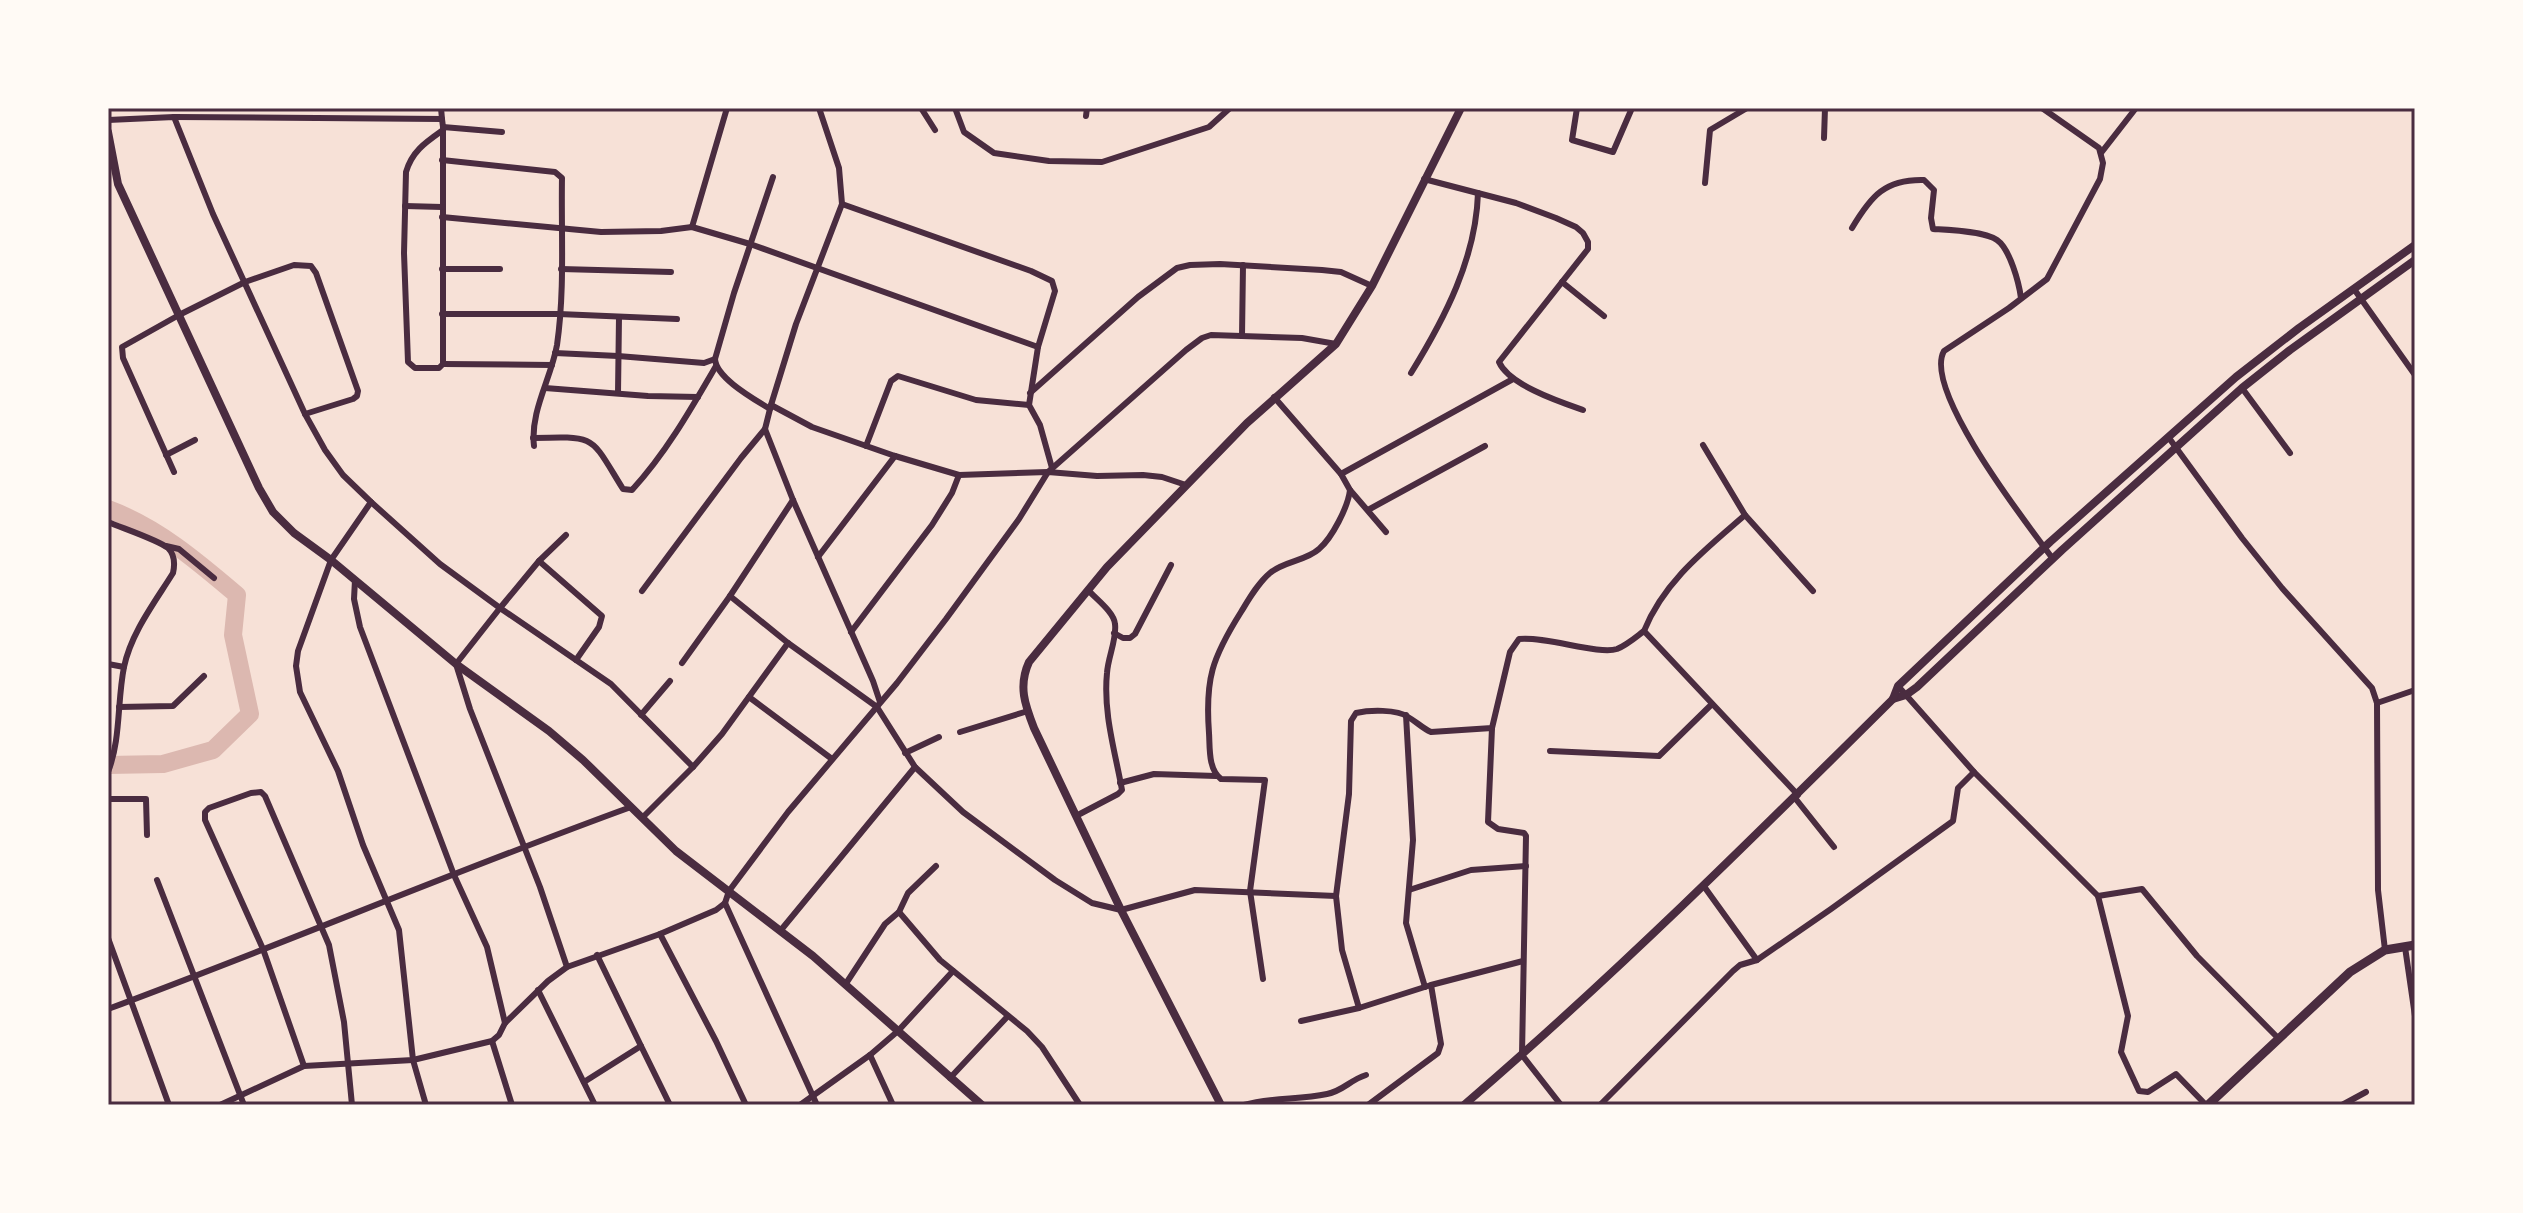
<svg xmlns="http://www.w3.org/2000/svg" width="2523" height="1213" font-family="Commissioner,sans-serif">
<style>
.lines{fill:none;stroke-linecap:round;stroke-linejoin:round}
.river{stroke:#dcb8b0;stroke-width:18}
.minor{stroke:#4a2c40;stroke-width:6}
.tertiary{stroke:#4a2c40;stroke-width:8}
.secondary{stroke:#4a2c40;stroke-width:9}
.neatline{fill:none;stroke:#4a2c40;stroke-width:3}
</style>
<rect width="100%" height="100%" fill="#f7e1d7"/>
<g class="lines">
<path class="river" d="M108 509C157 527 197 561 237 595L233 635 250 714 213 750 163 764 108 765"/>
<g class="minor">
<path d="M921 108 935 130"/>
<path d="M955 108 964 132 994 153 1049 161 1102 162 1209 127 1230 108"/>
<path d="M1577 108 1572 140 1613 152 1632 108"/>
<path d="M2042 108 2099 148 2103 163 2100 179 2047 279 2009 308 1944 351C1922 390 2028 525 2053 559"/>
<path d="M1086 116 1087 108"/>
<path d="M174 117 442 119 441 108"/>
<path d="M442 119 443 127V364L439 368H415L408 362 404 253 406 172C412 151 426 142 443 130"/>
<path d="M108 120 174 117 213 214 305 414 325 450 343 475 371 502 440 564 500 608 456 664 470 709 540 887 567 967"/>
<path d="M443 127 502 132"/>
<path d="M1824 138 1825 108"/>
<path d="M2101 153 2136 108"/>
<path d="M442 160 555 172 562 178C561 233 565 290 557 345 551 379 530 411 534 446"/>
<path d="M773 177 734 293 715 359C716 378 754 399 770 409L771 405 812 427 895 456 959 475 1048 472 1097 476 1143 475 1162 477 1186 485"/>
<path d="M1424 179 1516 203 1556 218 1576 227 1583 233 1588 242V249L1499 362C1509 385 1560 402 1583 410"/>
<path d="M1705 183 1710 130 1747 108"/>
<path d="M842 204 1031 271 1052 281 1055 291 1038 347 1029 405 1040 425 1052 468"/>
<path d="M405 206 442 207"/>
<path d="M442 217 601 232 661 231 692 227 750 244 1038 347"/>
<path d="M692 227 727 108"/>
<path d="M1852 228C1871 196 1885 179 1924 180L1934 190 1931 218 1933 229C1949 230 1984 231 1997 240 2010 249 2019 283 2021 298"/>
<path d="M442 269H500"/>
<path d="M561 269 671 272"/>
<path d="M1562 282 1604 316"/>
<path d="M2354 289 2415 375"/>
<path d="M442 314H559L677 319"/>
<path d="M1242 336 1243 265"/>
<path d="M555 353 618 356 704 363 715 359"/>
<path d="M443 364 552 365"/>
<path d="M1411 373C1445 318 1476 258 1478 193"/>
<path d="M545 388 648 396 698 397"/>
<path d="M2242 388 2290 453"/>
<path d="M618 393 619 317"/>
<path d="M1030 393 1138 297 1177 268 1190 265 1220 264 1322 270 1341 272 1372 286"/>
<path d="M771 405 796 324 842 204 839 168 819 108"/>
<path d="M770 409 765 429 793 500 873 681 880 702"/>
<path d="M533 438C598 436 590 436 623 489L632 490C666 453 691 409 716 366"/>
<path d="M2169 438 2242 538 2282 588 2372 688 2377 703 2378 890 2385 950"/>
<path d="M1703 445 1745 515"/>
<path d="M866 446 891 381 898 376 976 400 1029 405"/>
<path d="M166 455 195 440"/>
<path d="M174 472 123 358 122 347 179 315 245 282 294 265 311 266 316 273 358 391 357 396 353 399 305 414"/>
<path d="M1341 474 1513 379"/>
<path d="M1350 490 1386 532"/>
<path d="M371 502 331 560 298 651 296 666 300 692 338 771 363 845 399 930 413 1060 426 1105"/>
<path d="M1368 510 1485 446"/>
<path d="M108 522C122 528 158 540 168 548 175 555 175 564 173 573 155 602 131 633 124 667 117 702 121 739 108 772"/>
<path d="M566 535 539 561 500 608 611 684 693 767"/>
<path d="M166 546 179 549 214 578"/>
<path d="M818 557 895 456"/>
<path d="M539 561 602 616 599 627 576 660"/>
<path d="M642 591 741 458 765 429"/>
<path d="M730 596 788 643 877 707 915 767 963 812 1055 880 1092 903 1121 910 1195 890 1336 896"/>
<path d="M1644 631C1664 581 1706 549 1745 515L1813 591"/>
<path d="M851 632 932 525 952 493 959 475"/>
<path d="M1114 633 1123 638H1130L1135 634 1171 565"/>
<path d="M682 663 730 596 793 500"/>
<path d="M108 664 124 667"/>
<path d="M1898 686 1974 772 2098 896 2128 1016 2121 1052 2139 1091 2148 1092 2176 1074 2206 1105"/>
<path d="M749 697 832 759"/>
<path d="M2377 703 2415 690"/>
<path d="M119 707 173 706 204 676"/>
<path d="M641 715 670 681"/>
<path d="M1406 715 1413 840 1406 923 1425 987"/>
<path d="M1492 728 1488 822 1498 829 1524 833 1526 836 1522 1055 1561 1105"/>
<path d="M960 732 1028 711"/>
<path d="M1550 751 1659 756 1712 704"/>
<path d="M905 753 939 737"/>
<path d="M1120 783 1154 774 1216 776"/>
<path d="M1795 798 1834 847"/>
<path d="M108 799H146L147 835"/>
<path d="M1076 816 1118 794 1122 790C1115 751 1103 713 1107 673 1108 657 1117 639 1115 624 1114 612 1096 599 1088 590"/>
<path d="M642 818 693 767 722 734 788 643"/>
<path d="M157 880 244 1105"/>
<path d="M1703 885 1757 960"/>
<path d="M1409 890 1471 870 1526 866"/>
<path d="M2098 896 2142 889 2197 956 2279 1039"/>
<path d="M725 903 817 1105"/>
<path d="M899 912 908 893 936 866"/>
<path d="M781 930 915 767"/>
<path d="M660 934 716 1041 746 1105"/>
<path d="M108 938 169 1105"/>
<path d="M2405 947 2415 1016"/>
<path d="M1263 979 1250 891 1265 780 1221 779C1208 769 1210 748 1209 733 1205 679 1212 658 1241 612 1249 599 1258 583 1270 573 1284 561 1306 561 1319 549 1332 538 1348 507 1350 490L1341 474 1274 397"/>
<path d="M845 985 885 924 899 912 940 960 1027 1031 1042 1047 1080 1105"/>
<path d="M538 990 595 1105"/>
<path d="M1359 1008 1342 950 1336 896 1349 794 1351 721 1356 713C1369 710 1397 709 1408 717 1417 722 1422 728 1431 732L1492 728 1510 652 1519 639C1546 636 1598 655 1617 649 1627 645 1636 637 1644 631L1798 795"/>
<path d="M108 1009C283 944 455 871 631 807"/>
<path d="M1301 1021 1359 1008 1431 985 1523 961"/>
<path d="M505 1023 548 981 567 967 660 934 716 910 725 903 729 891 788 812 897 683 946 619 1019 519 1048 472 1186 350 1202 338 1211 335 1302 338 1336 344"/>
<path d="M492 1041 512 1105"/>
<path d="M641 1046 670 1105"/>
<path d="M870 1055 893 1105"/>
<path d="M304 1066 263 949 205 820V812L209 808 251 793 261 792 265 796 329 945 344 1022 352 1105"/>
<path d="M950 1078 1008 1016"/>
<path d="M584 1082 641 1046 597 955"/>
<path d="M220 1105 304 1066 413 1060 492 1041 499 1035 505 1023 487 947 454 875 360 627 354 599 355 580"/>
<path d="M800 1105 870 1055 898 1031 953 971"/>
<path d="M1244 1105C1271 1097 1299 1100 1327 1094 1343 1091 1350 1080 1366 1075"/>
<path d="M1368 1105 1438 1053 1441 1044 1431 985"/>
<path d="M1600 1105 1733 971 1740 965 1757 960 1831 909 1953 821 1958 788 1974 772"/>
<path d="M2342 1105 2366 1092"/>
</g>
<g class="tertiary">
<path d="M108 132 118 184 259 488 273 512 294 533 331 560 456 664 549 731 583 760 676 851 813 956 982 1105"/>
<path d="M1893 699 1906 695 1917 687 2062 550 2242 388 2290 350 2415 260"/>
<path d="M1221 1105 1121 910 1034 728C1025 705 1018 686 1029 662L1107 567 1247 423 1336 344 1372 286 1461 108"/>
<path d="M1464 1105C1613 977 1753 838 1893 699L1898 686 2050 542 2236 377 2299 328 2415 245"/>
</g>
<path class="secondary" d="M2208 1105 2350 972 2385 950 2415 945"/>
</g>
<rect width="2523" height="1213" fill="none" stroke="#fffaf5" stroke-width="220"/>
<rect x="110" y="110" width="2303" height="993" class="neatline"/>
</svg>
